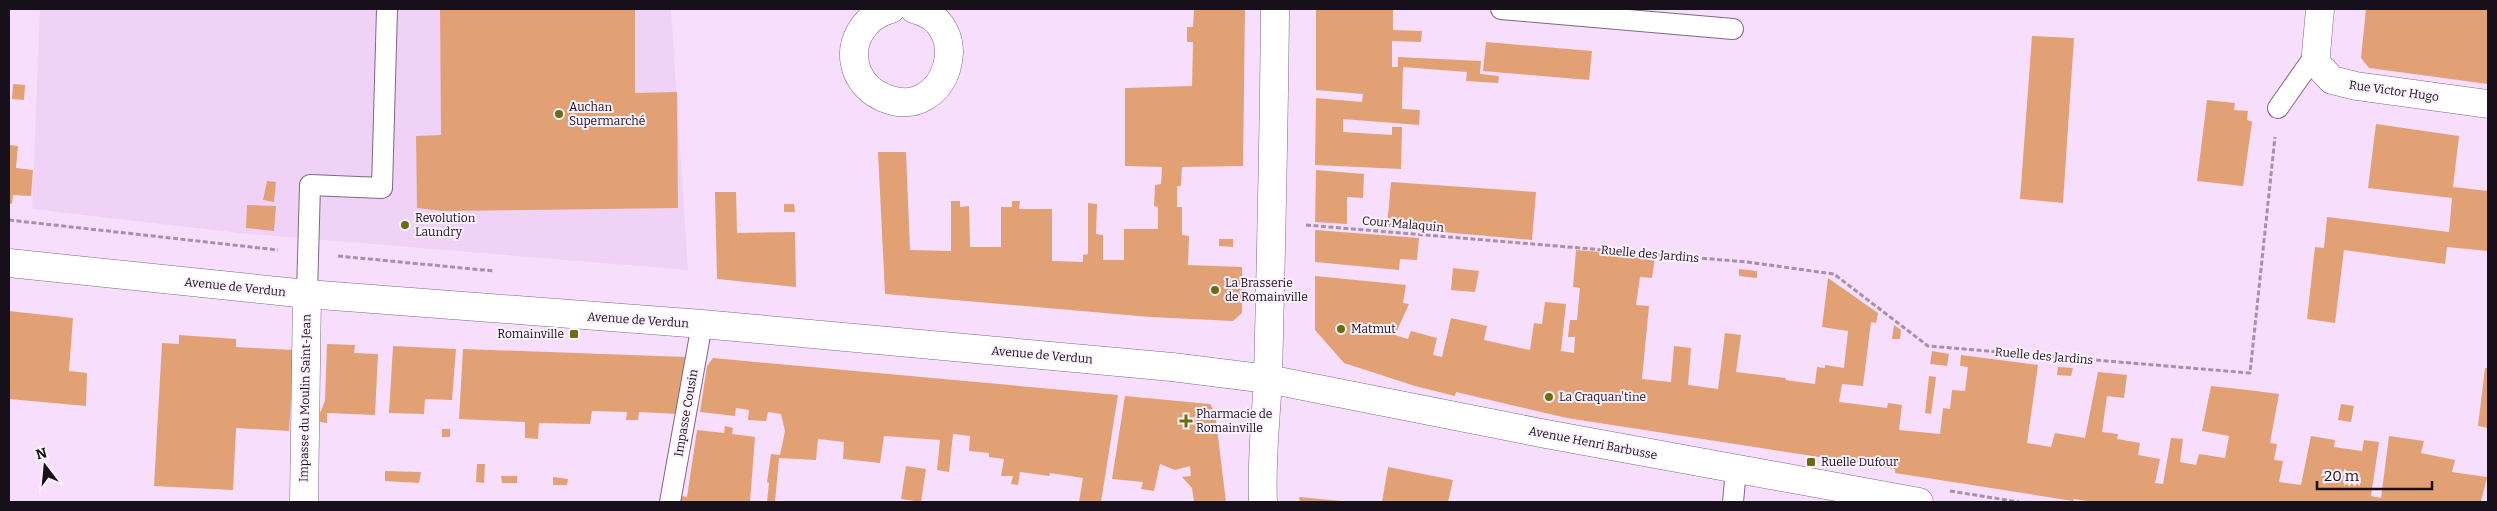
<svg xmlns="http://www.w3.org/2000/svg" width="2497" height="511" font-family="Bitter,serif">
<style>
.built{fill:#f1d2f7}
.building{fill:#e2a175}
.lines{fill:none;stroke-linecap:round;stroke-linejoin:round}
.service-casing{stroke:#7e6882;stroke-width:22}
.minor-casing{stroke:#7e6882;stroke-width:29}
.tertiary-casing{stroke:#7e6882;stroke-width:29}
.secondary-casing{stroke:#7e6882;stroke-width:29}
.path{stroke:#a592a9;stroke-width:3;stroke-dasharray:5 2.5;stroke-linecap:butt}
.service{stroke:#fff;stroke-width:20}
.minor{stroke:#fff;stroke-width:28}
.tertiary{stroke:#fff;stroke-width:28}
.secondary{stroke:#fff;stroke-width:28}
.poi-dot{fill:#6a6c0e;stroke:#fcf2fe;stroke-width:2}
.labels{text-anchor:middle;stroke-width:4;stroke-linejoin:round;paint-order:stroke}
.street-label{font-size:12px;fill:#170f19;stroke:#fcf2fe}
.poi-label{font-size:12px;fill:#170f19;stroke:#fcf2fe;text-anchor:start}
</style>
<rect width="100%" height="100%" fill="#f8defd"/>
<path class="built" d="M40 9H671L688 270 239 233 32 209Z"/>
<g class="building">
<path d="M440 9H635V93L677 92 678 208 442 211 417 208 416 136 441 135Z"/>
<path d="M1194 9H1245L1243 166 1182 167 1181 186H1177V207H1182V235L1189 236 1188 265 1242 267V313L1233 321 1150 317 885 294 878 152H906L910 250 951 251V201H960V207L969 206 970 247H1001V207H1012V201H1020L1019 209H1052V261L1083 262V255L1088 254V203L1097 204 1096 234 1103 235V260H1124V229H1158V207L1154 206 1155 185 1161 184 1162 167 1125 166V88L1192 86 1193 42H1187V27H1193Z"/>
<path d="M1316 9H1393V30L1422 31 1421 42 1392 41V67H1398V57L1481 61 1480 74 1499 76 1498 83 1466 81 1467 72 1403 67 1402 109 1420 110 1419 125 1343 119V132L1392 135V127H1402L1401 169 1315 165 1316 98 1362 102 1363 94 1316 90Z"/>
<path d="M2366 9H2488V84L2369 68 2361 58Z"/>
<path d="M2032 36 2074 38 2063 203 2020 199Z"/>
<path d="M1486 42 1592 51 1589 80 1483 71Z"/>
<path d="M13 84 25 85 24 100 12 99Z"/>
<path d="M2207 100 2235 103 2234 110 2248 111 2247 120 2252 122 2243 186 2197 181Z"/>
<path d="M2376 124 2459 136 2453 187 2488 191V251L2447 247 2445 264 2344 250 2335 323 2307 319 2315 247 2324 248 2327 217 2449 232 2452 198 2368 188Z"/>
<path d="M9 145 18 146 16 168 33 170 31 196 13 195 12 204 9 203Z"/>
<path d="M1316 170 1364 174 1363 198 1347 197V224L1315 222Z"/>
<path d="M267 181 276 182 274 202 263 200Z"/>
<path d="M1391 182 1536 192 1532 240 1387 227Z"/>
<path d="M715 192H736L737 233 795 232 796 287 717 279Z"/>
<path d="M784 204H794L795 212H784Z"/>
<path d="M247 205 276 206 274 231 246 228Z"/>
<path d="M1315 230 1419 238 1417 260 1400 259 1399 270 1315 262Z"/>
<path d="M1219 239H1233V247L1219 246Z"/>
<path d="M1576 250 1655 256 1652 278 1640 277 1636 305 1649 306 1642 379 1671 382 1674 346 1691 348 1688 385 1718 389 1725 333 1741 335 1736 372 1786 378 1785 380 1815 384 1817 367 1825 368V365L1844 368 1848 331 1822 327 1828 278 1878 313 1876 323 1871 322 1863 386 1842 384 1839 402 1887 408 1888 403 1902 405 1899 430 1940 434 1943 408 1950 409 1952 390 1965 391 1968 367 1960 366 1961 355 2038 365 2027 443 2051 447 2055 433 2085 438 2098 372 2127 375 2124 398 2107 396 2102 432 2118 434 2117 439 2140 443 2138 455 2160 459 2155 483 2163 484 2171 438 2183 439 2180 462 2196 465 2199 454 2225 458 2229 436 2202 431 2211 386 2248 390 2279 394 2270 443 2277 444 2274 460 2283 461 2279 482 2301 485 2311 436 2335 440 2334 447 2362 451 2364 440 2379 442 2371 496 2381 498 2389 436 2424 441 2421 453 2455 460 2452 472 2487 477 2481 502H2094L2074 499 2073 501 1895 473V469L1832 459 1567 418 1456 392 1455 396 1415 386 1344 363 1315 330V276L1406 285 1403 303 1409 304 1395 335 1408 339 1411 331 1437 338 1433 355 1442 357 1451 318 1487 326 1484 340 1530 350 1534 323 1542 324 1545 302 1566 304 1561 351 1574 353 1575 337H1568L1570 320H1577L1578 309 1580 288 1573 287Z"/>
<path d="M1453 268 1479 271 1475 292 1451 290Z"/>
<path d="M1739 269 1757 271V278L1739 276Z"/>
<path d="M9 311 73 318 69 371 87 373 86 406 9 399Z"/>
<path d="M1894 325 1901 330 1900 339H1892Z"/>
<path d="M179 335 236 339V347L294 350 289 431 236 428 233 490 154 486 162 343 179 344Z"/>
<path d="M327 344 355 345 354 353 378 354 375 415 327 413V423L320 422V413L325 401Z"/>
<path d="M393 346 456 349 452 400 425 399 424 414 389 413Z"/>
<path d="M463 349 686 357 677 414 639 412 638 420H626L627 412 592 411 590 424 539 423 538 439 525 438V422L459 419Z"/>
<path d="M1932 351 1949 354 1947 366 1930 364Z"/>
<path d="M713 358 1118 395 1101 502H1079L1083 478 1050 473 1049 476 1020 472 1018 485 1011 484 1013 476H1001L1004 459 989 457V453L969 451 970 436 953 434 949 472 937 470 940 440 884 436 880 463 843 459 844 442 818 439 816 460 779 458 775 502H767L769 483 767 482 771 454 780 455 785 431 781 414 768 412 766 421 748 420 749 410 736 408 735 416 700 412 707 366Z"/>
<path d="M2058 367 2073 368 2071 376 2057 375Z"/>
<path d="M2485 368H2488V428L2478 426Z"/>
<path d="M1929 376 1936 377 1931 414 1925 413Z"/>
<path d="M1125 396 1210 404 1215 412 1226 502H1194L1192 488 1182 477 1191 476 1190 466 1175 470 1160 464 1154 491 1141 489 1143 482 1112 479Z"/>
<path d="M2341 404 2354 406 2351 422 2338 420Z"/>
<path d="M725 426 733 428 732 434 755 437 750 502H676L677 495 687 497 697 430 724 433Z"/>
<rect x="442" y="429" width="8" height="8"/>
<path d="M477 464H485L484 483 476 482Z"/>
<path d="M906 466 926 469 921 502 901 499Z"/>
<path d="M1388 467 1453 480 1448 502H1382Z"/>
<path d="M385 471 421 472 419 483 385 481Z"/>
<path d="M501 476H517V483H502Z"/>
<path d="M553 477 568 479 567 485H553Z"/>
<path d="M1299 497 1342 501V502H1300Z"/>
</g>
<g class="lines">
<defs>
<g id="service">
<path d="M1501 9 1733 29"/>
<path d="M2278 108 2316 54"/>
<path d="M307 294 310 185 382 188 387 9"/>
<path d="M670 502 702 324"/>
<path d="M1733 502 1736 469"/>
</g>
<g id="minor">
<path d="M891 9C864 16 847 43 857 71 862 84 873 94 887 99 948 121 976 23 914 9"/>
<path d="M2320 9 2316 54 2317 64 2332 80 2356 86 2488 104"/>
<path d="M304 502 307 294"/>
</g>
<path id="tertiary" d="M1268 379 1546 434 1919 502"/>
<g id="secondary">
<path d="M9 263 307 294 702 324 1172 367 1268 379"/>
<path d="M1263 502C1261 460 1266 419 1268 377 1271 254 1274 132 1275 9"/>
</g>
</defs>
<use href="#service" class="service-casing"/>
<use href="#minor" class="minor-casing"/>
<use href="#tertiary" class="tertiary-casing"/>
<use href="#secondary" class="secondary-casing"/>
<g class="path">
<path d="M9 220 278 250"/>
<path d="M1306 225 1747 262 1834 274 1928 346 2250 373 2275 137"/>
<path d="M338 256 494 271"/>
<path d="M1950 491 2019 502"/>
</g>
<use href="#service" class="service"/>
<use href="#minor" class="minor"/>
<use href="#tertiary" class="tertiary"/>
<use href="#secondary" class="secondary"/>
</g>
<g class="poi-dot">
<circle cx="559" cy="114" r="5"/>
<circle cx="405" cy="225" r="5"/>
<circle cx="1215" cy="290" r="5"/>
<circle cx="1341" cy="329" r="5"/>
<rect x="569" y="329" width="10" height="10" rx="2.5"/>
<circle cx="1549" cy="397" r="5"/>
<path d="M1183.5 413.5h5v5h5v5h-5v5h-5v-5h-5v-5h5z"/>
<rect x="1806" y="457" width="10" height="10" rx="2.5"/>
</g>
<g class="labels">
<g class="street-label">
<text transform="translate(2394 91) rotate(8)" y="4">Rue Victor Hugo</text>
<text transform="translate(1403 224) rotate(5)" y="4">Cour Malaquin</text>
<text transform="translate(1650 254) rotate(5)" y="4">Ruelle des Jardins</text>
<text transform="translate(235 287) rotate(6)" y="4">Avenue de Verdun</text>
<text transform="translate(638 320) rotate(4)" y="4">Avenue de Verdun</text>
<text transform="translate(1042 355) rotate(5)" y="4">Avenue de Verdun</text>
<text transform="translate(2044 356) rotate(5)" y="4">Ruelle des Jardins</text>
<text transform="translate(305 398) rotate(-89)" y="4">Impasse du Moulin Saint-Jean</text>
<text transform="translate(686 413) rotate(-80)" y="4">Impasse Cousin</text>
<text transform="translate(1593 443) rotate(11)" y="4">Avenue Henri Barbusse</text>
</g>
<g class="poi-label">
<text x="569" y="111">Auchan<tspan x="569" dy="14">Supermarché</tspan></text>
<text x="415" y="222">Revolution<tspan x="415" dy="14">Laundry</tspan></text>
<text x="1225" y="287">La Brasserie<tspan x="1225" dy="14">de Romainville</tspan></text>
<text x="1351" y="333">Matmut</text>
<text x="564" y="338" text-anchor="end">Romainville</text>
<text x="1559" y="401">La Craquan'tine</text>
<text x="1196" y="418">Pharmacie de<tspan x="1196" dy="14">Romainville</tspan></text>
<text x="1821" y="466">Ruelle Dufour</text>
</g>
</g>
<rect width="2497" height="511" fill="none" stroke="#170f19" stroke-width="20"/>
<g transform="translate(45 466) rotate(344)" stroke="#fcf2fe" stroke-width="4" paint-order="stroke">
<path d="M0-4L9 19L0 12L-9 19Z" fill="#170f19"/>
<text y="-8" font-size="14" font-weight="bold" text-anchor="middle" fill="#170f19">N</text>
</g>
<path d="M2317 481v8h115v-8" fill="none" stroke="#170f19" stroke-width="2.5"/>
<text x="2324" y="481" font-size="15" fill="#170f19" stroke="#fcf2fe" stroke-width="4" paint-order="stroke">20 m</text>
</svg>
